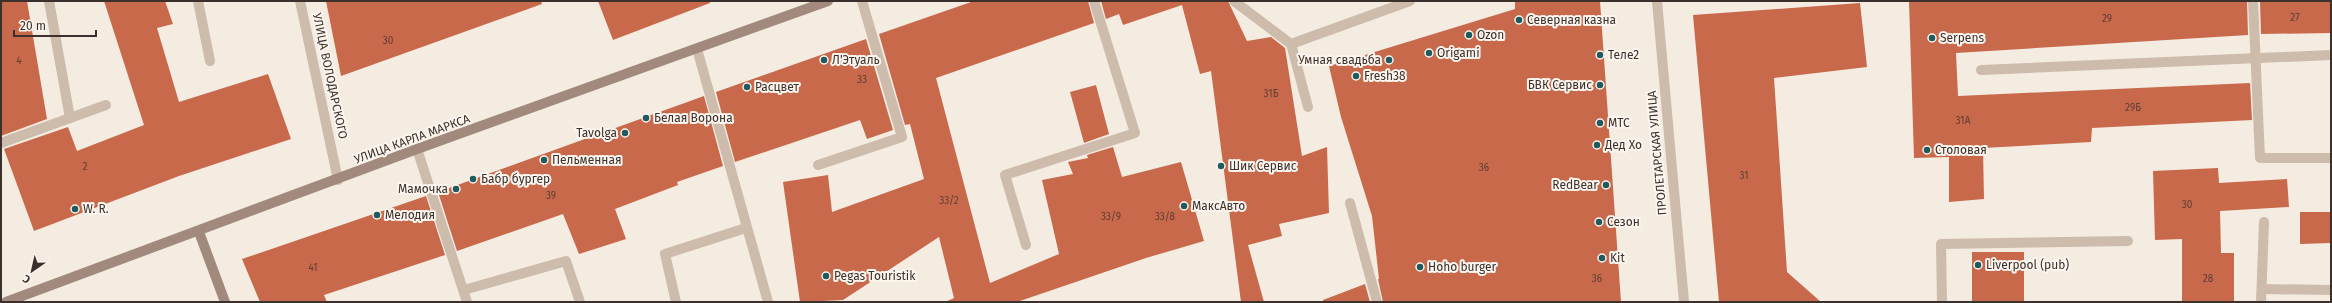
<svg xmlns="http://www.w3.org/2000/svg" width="2332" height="303" font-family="'Fira Sans',sans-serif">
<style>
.building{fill:#c8694b}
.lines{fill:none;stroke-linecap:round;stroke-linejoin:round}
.lane{stroke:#cdbbac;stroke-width:10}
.street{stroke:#cdbbac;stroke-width:10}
.secondary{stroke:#a18a7d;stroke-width:10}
.poi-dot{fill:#1f5a5e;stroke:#fbf5ee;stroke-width:1.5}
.labels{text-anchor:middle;stroke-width:4;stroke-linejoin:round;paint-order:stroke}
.number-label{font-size:10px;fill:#5e3e33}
.poi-label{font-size:12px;fill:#3b302b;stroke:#fbf5ee;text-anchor:start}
.street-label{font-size:12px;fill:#3b302b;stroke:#fbf5ee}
</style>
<rect width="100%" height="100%" fill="#f4ebe1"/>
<g class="building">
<path d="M1 1H27L47 119 1 136Z"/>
<path d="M104 1H165L173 24 157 28 179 102 268 74 291 139 179 176 34 231 4 149 68 127 77 151 144 125Z"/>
<path d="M326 1H541L542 4 341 76Z"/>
<path d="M598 1H710V3L613 40Z"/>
<path d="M974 1H1088L1094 23 936 78 990 283 1059 254 1042 180 1073 174 1068 162 1088 158 1087 155 1113 147 1122 177 1181 162 1204 241 1146 258 1017 302H945L954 298 939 237 843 300 800 302 783 182 828 175 832 212 924 179 910 124 905 125 879 34Z"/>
<path d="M1101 1H1228L1247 41 1271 37 1285 48 1302 156 1327 147 1329 213 1279 224 1282 236 1248 245 1264 302H1241L1211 71 1200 74 1182 5 1123 25 1119 14 1106 19Z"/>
<path d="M1515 1H1600L1621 302H1383L1378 279H1379L1372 216 1341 117 1329 66 1515 9Z"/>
<path d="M1909 1H2247L2248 35 1956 53 1958 96 2250 83 2252 120 2092 128 2091 142 1983 148 1984 199 1949 202V157L1914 158Z"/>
<path d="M2260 1H2331V33L2261 34Z"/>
<path d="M1860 3 1867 67 1774 78 1787 272 1821 302H1719L1693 15Z"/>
<path d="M866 39 893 130 867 139 860 120 735 162 716 92Z"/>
<path d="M1096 85 1109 134 1084 143 1070 92Z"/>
<path d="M704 96 723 166 677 182 678 185 615 209 626 239 579 254 563 214 457 251 438 192Z"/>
<path d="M2218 168 2219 183 2287 179 2289 207 2220 211 2221 253H2234V302H2182V239L2155 240 2153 171Z"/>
<path d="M426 196 445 255 324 295 327 302H260L242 259Z"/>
<path d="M2300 212H2331V243L2300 244Z"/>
<rect x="1972" y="252" width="52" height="50"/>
<path d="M1365 284 1370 302H1323V300Z"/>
</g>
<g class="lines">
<g class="lane">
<path d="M49 1 70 118"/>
<path d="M198 1 210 61"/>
<path d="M1234 1 1291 44 1308 107"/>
<path d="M2253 1 2260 158H2331"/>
<path d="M1291 44 1410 1"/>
<path d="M697 49 768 302"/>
<path d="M1981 70 2331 55"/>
<path d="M1 143 106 105"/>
<path d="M417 149 467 302"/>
<path d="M818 165 902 137 862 1"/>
<path d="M1350 203 1377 302"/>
<path d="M1026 245 1005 175 1135 133 1094 1"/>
<path d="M2262 289 2331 290"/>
<path d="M464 290 566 261 580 302"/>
<path d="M676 302 665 254 746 228"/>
<path d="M1942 302 1941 244 2128 241"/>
<path d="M2261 302 2264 222"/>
</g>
<g class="street">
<path d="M300 1 338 180"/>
<path d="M1657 1 1684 302"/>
</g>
<g class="secondary">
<path d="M199 232 225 302"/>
<path d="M6 302 417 149 828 1"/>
</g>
</g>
<g class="poi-dot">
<circle cx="1519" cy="20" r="4"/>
<circle cx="1469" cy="35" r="4"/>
<circle cx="1932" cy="38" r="4"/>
<circle cx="1429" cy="53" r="4"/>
<circle cx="1600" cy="55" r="4"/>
<circle cx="824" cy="60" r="4"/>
<circle cx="1389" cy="60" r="4"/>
<circle cx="1356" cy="76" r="4"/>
<circle cx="1600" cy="85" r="4"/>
<circle cx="747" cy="87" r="4"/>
<circle cx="646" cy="118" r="4"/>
<circle cx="1600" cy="123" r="4"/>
<circle cx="625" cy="133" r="4"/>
<circle cx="1597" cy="145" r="4"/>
<circle cx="1927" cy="150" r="4"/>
<circle cx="544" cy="160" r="4"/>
<circle cx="1221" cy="166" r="4"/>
<circle cx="473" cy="179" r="4"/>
<circle cx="1606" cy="185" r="4"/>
<circle cx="456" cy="189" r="4"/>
<circle cx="1184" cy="206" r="4"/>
<circle cx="75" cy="209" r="4"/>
<circle cx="377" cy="215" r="4"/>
<circle cx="1599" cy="222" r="4"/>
<circle cx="1602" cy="258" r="4"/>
<circle cx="1978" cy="265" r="4"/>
<circle cx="1420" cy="267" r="4"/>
<circle cx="826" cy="276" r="4"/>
</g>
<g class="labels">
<g class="number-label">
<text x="2295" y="21">27</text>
<text x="2107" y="22">29</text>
<text x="388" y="44">30</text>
<text x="19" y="64">4</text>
<text x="862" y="83">33</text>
<text x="1271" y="97">31Б</text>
<text x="2133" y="111">29Б</text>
<text x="1963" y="124">31А</text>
<text x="85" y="170">2</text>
<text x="1484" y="171">36</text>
<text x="1744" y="179">31</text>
<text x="551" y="199">39</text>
<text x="949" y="204">33/2</text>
<text x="2187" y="208">30</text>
<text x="1111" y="220">33/9</text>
<text x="1165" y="220">33/8</text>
<text x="313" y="271">41</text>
<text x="1597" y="282">36</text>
<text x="2208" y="282">28</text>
</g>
<g class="poi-label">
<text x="1527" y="24">Северная казна</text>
<text x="1477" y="39">Ozon</text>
<text x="1940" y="42">Serpens</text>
<text x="1437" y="57">Origami</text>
<text x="1608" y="59">Теле2</text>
<text x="832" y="64">Л'Этуаль</text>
<text x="1381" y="64" text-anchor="end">Умная свадьба</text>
<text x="1364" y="80">Fresh38</text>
<text x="1592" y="89" text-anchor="end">БВК Сервис</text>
<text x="755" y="91">Расцвет</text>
<text x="654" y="122">Белая Ворона</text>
<text x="1608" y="127">МТС</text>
<text x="617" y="137" text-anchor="end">Tavolga</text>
<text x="1605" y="149">Дед Хо</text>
<text x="1935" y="154">Столовая</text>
<text x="552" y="164">Пельменная</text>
<text x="1229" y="170">Шик Сервис</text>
<text x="481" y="183">Бабр бургер</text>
<text x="1598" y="189" text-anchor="end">RedBear</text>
<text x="448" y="193" text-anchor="end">Мамочка</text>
<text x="1192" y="210">МаксАвто</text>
<text x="83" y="213">W. R.</text>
<text x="385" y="219">Мелодия</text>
<text x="1607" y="226">Сезон</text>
<text x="1610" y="262">Kit</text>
<text x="1986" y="269">Liverpool (pub)</text>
<text x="1428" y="271">Hoho burger</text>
<text x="834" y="280">Pegas Touristik</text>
</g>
<g class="street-label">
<text transform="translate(330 76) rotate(78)" y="4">УЛИЦА ВОЛОДАРСКОГО</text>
<text transform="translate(412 139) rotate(-20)" y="4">УЛИЦА КАРЛА МАРКСА</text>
<text transform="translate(1657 153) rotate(-95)" y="4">ПРОЛЕТАРСКАЯ УЛИЦА</text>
</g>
</g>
<rect width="2332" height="303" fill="none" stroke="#3b302b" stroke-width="4"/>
<g transform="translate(32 271) rotate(214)" stroke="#fbf5ee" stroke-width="3" paint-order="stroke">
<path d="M0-3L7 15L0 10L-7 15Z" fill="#3b302b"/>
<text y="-6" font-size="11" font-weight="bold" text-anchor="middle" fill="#3b302b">С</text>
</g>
<path d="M14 30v6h82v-6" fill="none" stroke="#3b302b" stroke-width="2"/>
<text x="20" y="30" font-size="12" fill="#3b302b" stroke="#fbf5ee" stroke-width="3" paint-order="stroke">20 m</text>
</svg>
